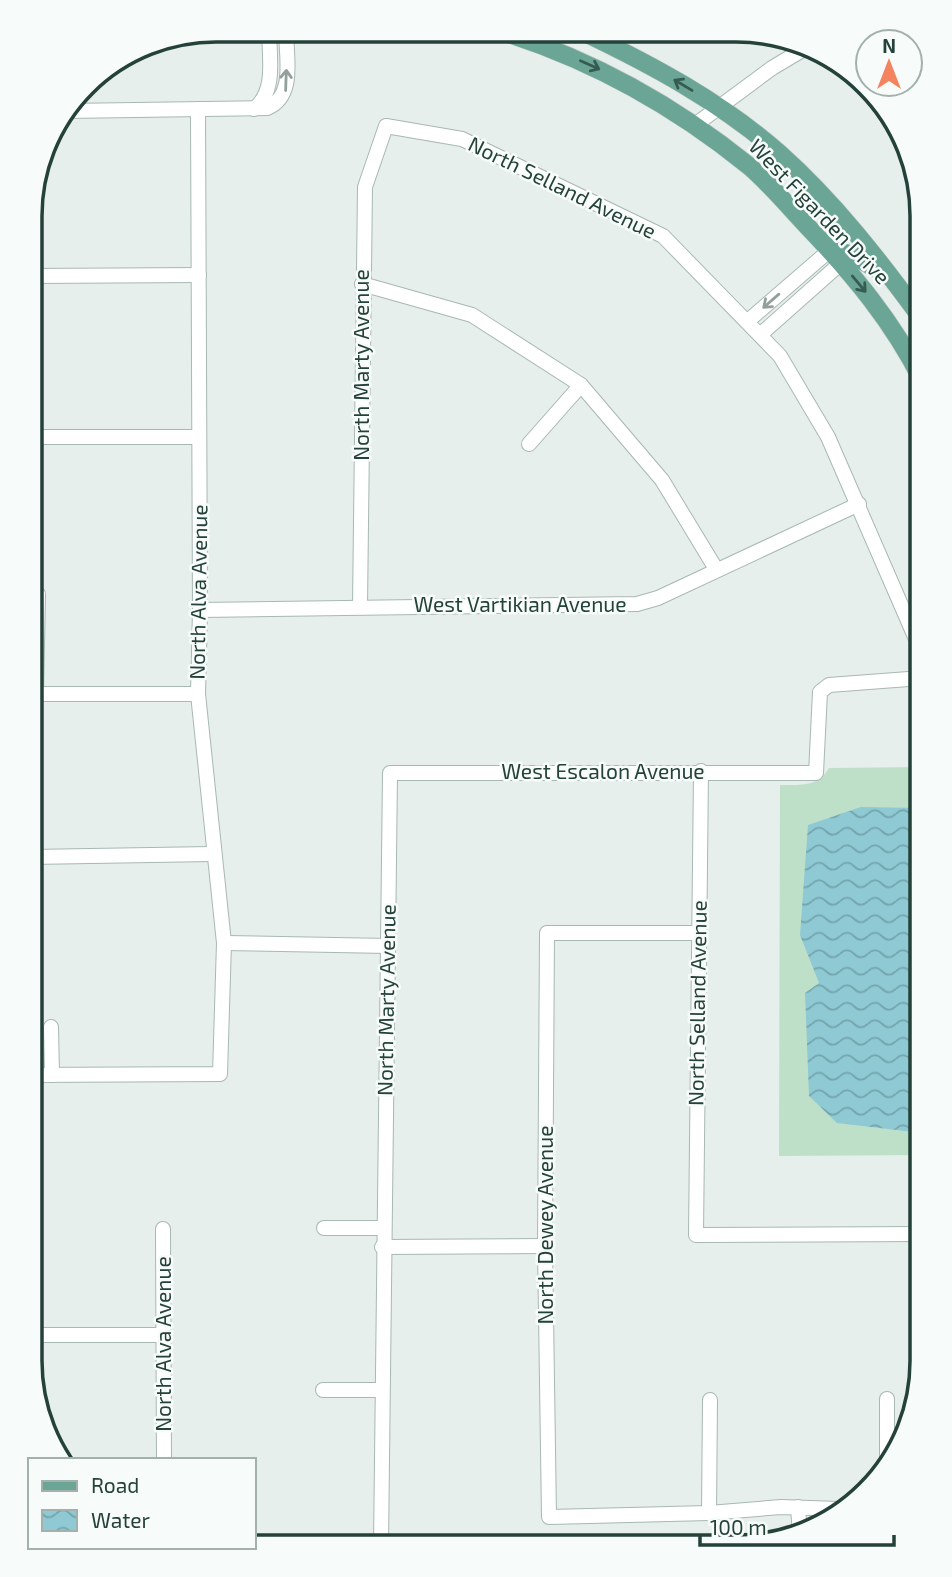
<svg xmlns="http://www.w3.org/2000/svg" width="952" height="1577" font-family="'Exo 2',sans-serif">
	<defs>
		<pattern id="water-waves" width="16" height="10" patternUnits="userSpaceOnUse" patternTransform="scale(1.75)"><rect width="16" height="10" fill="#8ec9d4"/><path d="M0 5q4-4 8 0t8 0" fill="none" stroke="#74a5ad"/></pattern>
	</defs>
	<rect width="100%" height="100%" fill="#e6efeb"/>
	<path fill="#bfe0c8" d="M922,767V1155L779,1156L780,785C801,785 818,787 829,768Z"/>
	<polygon fill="url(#water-waves)" points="861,807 922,808 922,1133 837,1123 809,1096 805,993 819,983 800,935 808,825"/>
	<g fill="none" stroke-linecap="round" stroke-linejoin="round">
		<defs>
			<g id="minor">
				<path d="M254,109C277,91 269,56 269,30"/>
				<path d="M66,111L267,108C296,96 286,57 286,30"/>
				<polyline points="695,125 772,68 804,49"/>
				<polyline points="31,276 199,275"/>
				<polyline points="362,284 472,315 581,385 662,480 716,569"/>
				<polyline points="749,320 830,250"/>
				<polyline points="761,334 841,263"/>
				<polyline points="31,437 199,437"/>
				<polyline points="529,444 581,385"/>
				<polyline points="360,607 365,187 386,126 462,139 663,236 780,356 828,437 922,653"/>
				<polyline points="200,610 637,604 658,598 859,504"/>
				<polyline points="31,694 198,694"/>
				<polyline points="36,694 38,594"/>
				<polyline points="701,771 696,1235 922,1234"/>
				<polyline points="30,857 212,854"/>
				<polyline points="699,933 547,933 545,1246 549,1517 709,1513 781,1507 839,1509"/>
				<polyline points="224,943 389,946"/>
				<polyline points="51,1027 52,1075"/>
				<polyline points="30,1075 220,1074 224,943 198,694 200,610 198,109"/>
				<polyline points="324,1228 383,1228"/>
				<polyline points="163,1229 164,1460"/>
				<polyline points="382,1247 545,1246"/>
				<polyline points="30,1335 163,1335"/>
				<polyline points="323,1390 382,1390"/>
				<polyline points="887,1466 887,1399"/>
				<polyline points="798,1507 800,1535"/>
				<polyline points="709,1513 710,1400"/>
				<polyline points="381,1546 390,773 816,773 820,692 829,685 922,678"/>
			</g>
			<g id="major">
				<path d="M503,32C592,60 676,107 749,166C770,184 789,207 808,227C853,274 893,322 922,380"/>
				<path d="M583,32C652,65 721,102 779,153C834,202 879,260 922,319"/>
				<polyline points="830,250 850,254 880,271"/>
			</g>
		</defs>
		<use href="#minor" stroke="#a8b8b2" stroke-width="16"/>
		<use href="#major" stroke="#c2cac8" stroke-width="19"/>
		<use href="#minor" stroke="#fff" stroke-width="14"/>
		<use href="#major" stroke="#6aa596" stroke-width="18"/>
	</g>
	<defs><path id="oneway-shaft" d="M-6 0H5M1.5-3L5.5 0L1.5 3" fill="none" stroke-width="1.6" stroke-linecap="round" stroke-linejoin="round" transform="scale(1.75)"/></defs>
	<g stroke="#365b51">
		<use href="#oneway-shaft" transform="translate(590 65) rotate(24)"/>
		<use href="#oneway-shaft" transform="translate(683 85) rotate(-149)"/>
		<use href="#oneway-shaft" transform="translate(859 284) rotate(50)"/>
	</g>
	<g stroke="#92a09c">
		<use href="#oneway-shaft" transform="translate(286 80) rotate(-88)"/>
		<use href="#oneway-shaft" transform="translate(771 301) rotate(139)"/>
	</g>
	<g text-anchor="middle" stroke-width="5" stroke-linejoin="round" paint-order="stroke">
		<g font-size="21" fill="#24423a" stroke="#f7fbf9">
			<text transform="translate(562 188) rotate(26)" y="7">North Selland Avenue</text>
			<text transform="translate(819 212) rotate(46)" y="7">West Figarden Drive</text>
			<text transform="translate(362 365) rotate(-90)" y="7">North Marty Avenue</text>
			<text transform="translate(199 592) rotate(-89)" y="7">North Alva Avenue</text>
			<text x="520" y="612">West Vartikian Avenue</text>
			<text x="603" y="779">West Escalon Avenue</text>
			<text transform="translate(387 1000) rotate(-89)" y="7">North Marty Avenue</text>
			<text transform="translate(698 1003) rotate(-89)" y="7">North Selland Avenue</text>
			<text transform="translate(546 1225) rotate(-90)" y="7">North Dewey Avenue</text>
			<text transform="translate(164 1344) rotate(-90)" y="7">North Alva Avenue</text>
		</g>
	</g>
	<path d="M0 0H952V1577H0ZM216 42H736A174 174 0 0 1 910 216V1361A174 174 0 0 1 736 1535H216A174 174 0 0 1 42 1361V216A174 174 0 0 1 216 42Z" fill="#f7fbf9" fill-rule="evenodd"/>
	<path fill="none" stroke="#24423a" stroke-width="3.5" d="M216 42H736A174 174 0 0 1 910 216V1361A174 174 0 0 1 736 1535H216A174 174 0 0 1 42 1361V216A174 174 0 0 1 216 42Z"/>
	<rect x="28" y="1458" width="228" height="91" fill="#f7fbf9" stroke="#a3b1ad" stroke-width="2"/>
	<rect x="42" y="1481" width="35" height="10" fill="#6aa596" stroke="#a3b1ad" stroke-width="2"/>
	<text x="91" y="1493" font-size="21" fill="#24423a">Road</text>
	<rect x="42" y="1510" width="35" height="21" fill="url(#water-waves)" stroke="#a3b1ad" stroke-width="2"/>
	<text x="91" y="1528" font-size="21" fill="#24423a">Water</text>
	<g transform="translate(889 63)"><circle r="33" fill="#f7fbf9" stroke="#a3b1ad" stroke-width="2"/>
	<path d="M0-5L12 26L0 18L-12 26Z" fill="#f4845f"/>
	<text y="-10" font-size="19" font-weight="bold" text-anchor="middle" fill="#24423a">N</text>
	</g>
	<path d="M700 1535v10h194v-10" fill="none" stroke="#24423a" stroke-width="3.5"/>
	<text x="710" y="1535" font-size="21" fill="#24423a" stroke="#f7fbf9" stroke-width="5" paint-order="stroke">100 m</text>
</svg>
